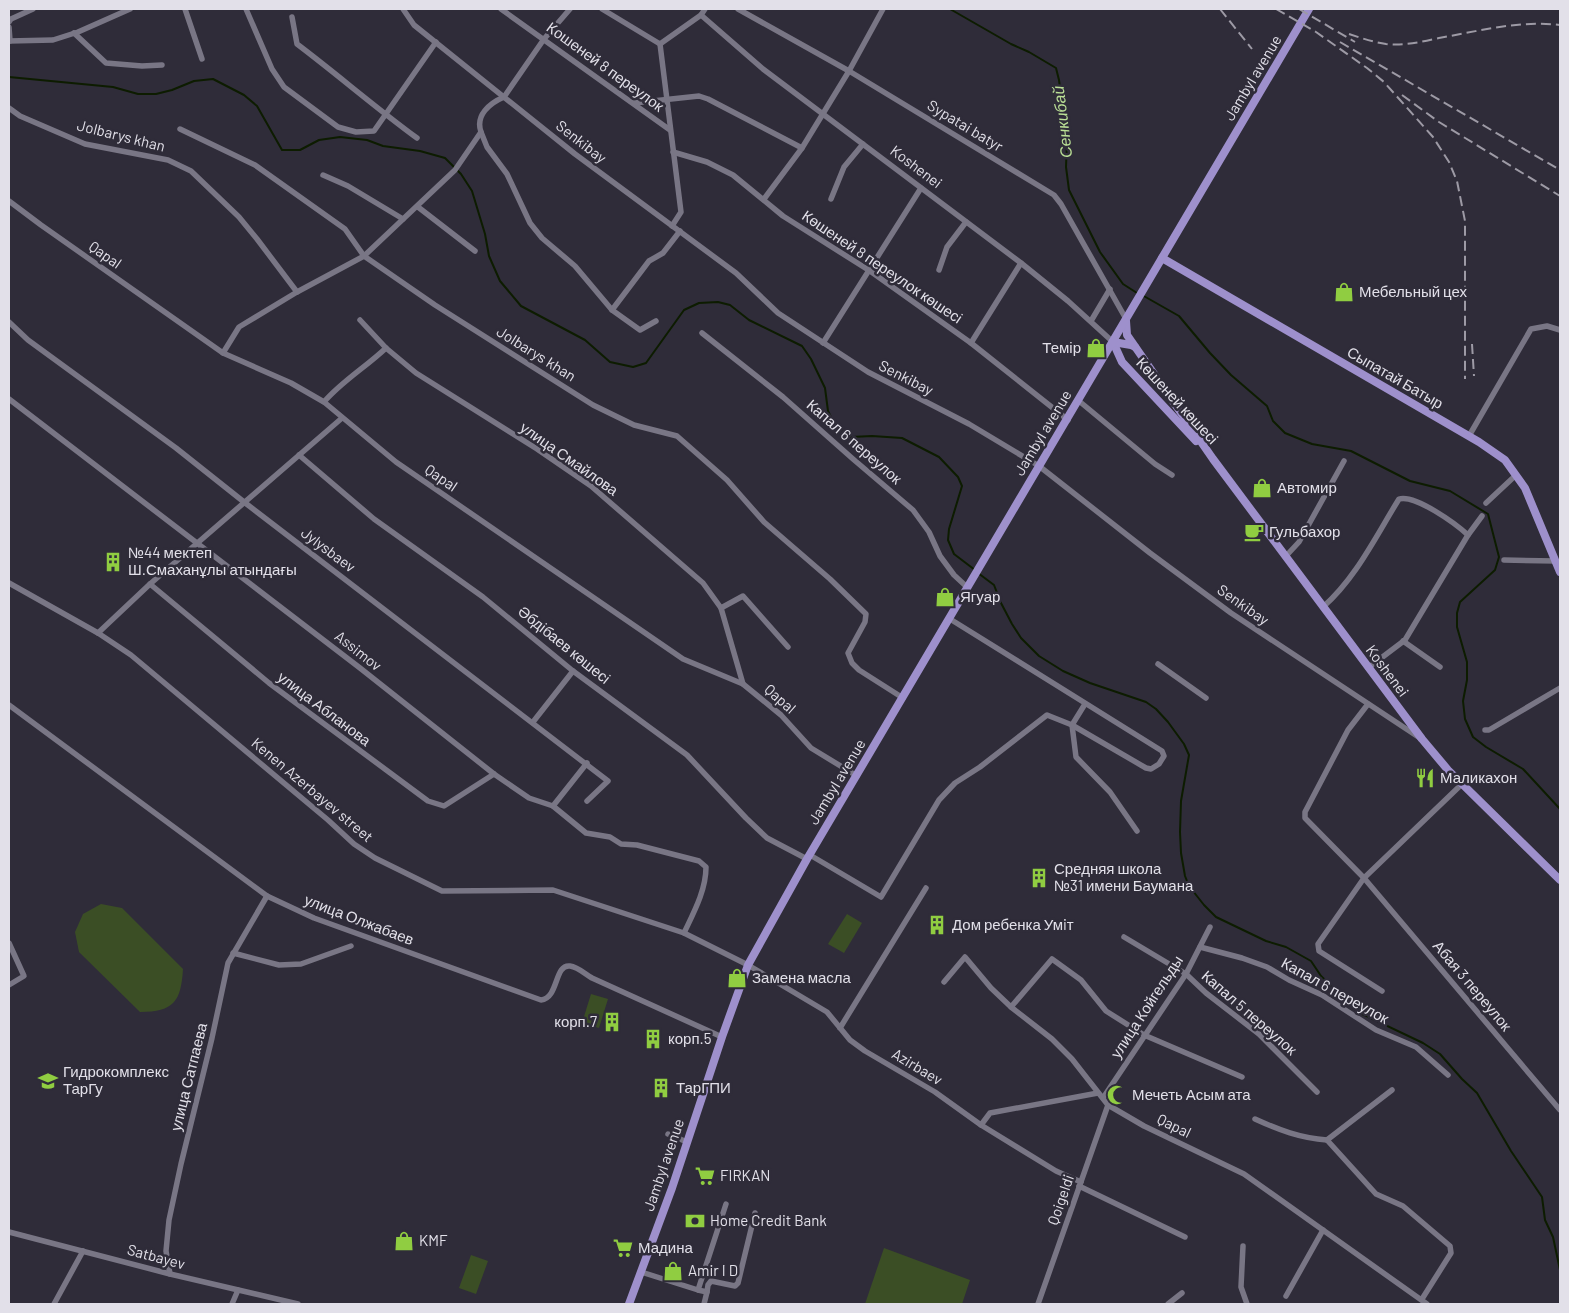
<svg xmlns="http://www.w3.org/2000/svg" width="1569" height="1313" font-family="Barlow,sans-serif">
	<rect width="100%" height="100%" fill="#2f2c39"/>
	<g fill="#3b4e25">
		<path d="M101,904L122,908L183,969C181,1001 174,1012 140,1012L79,952L75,932L83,914Z"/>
		<polygon points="847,914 862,923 844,953 828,944"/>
		<polygon points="591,994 608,999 599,1028 582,1023"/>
		<polygon points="884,1248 970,1280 962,1304 865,1304"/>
		<polygon points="471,1255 488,1261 476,1294 459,1288"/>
	</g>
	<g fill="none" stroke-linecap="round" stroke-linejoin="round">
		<g stroke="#0d1c00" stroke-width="2">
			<polyline points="950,9 1011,44 1029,52 1056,68 1059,80 1067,140 1066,167 1069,190 1100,252 1123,284 1137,293"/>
			<polyline points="9,77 113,87 138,94 156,94 172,90 194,81 213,79 244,95 257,106 282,150 300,150 319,140 340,137 367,140 383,146 420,151 445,158 461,174 472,191 485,234 489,256 500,281 521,306 585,340 610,362 633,367 646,363 684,310 699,303 718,302 730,305 749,320 802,346 811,359 825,388 828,411 835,426 851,437 872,436 902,438 939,457 958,477 962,486 949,529 948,540 954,554 975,570"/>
			<polyline points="1142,295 1179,316 1210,353 1231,375 1267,406 1273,421 1285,433 1312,444 1351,451 1410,481 1450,491 1488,514 1499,557 1495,570 1460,602 1457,613 1457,627 1467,662 1467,680 1463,701 1465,719 1473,737 1486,747 1523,769 1560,809"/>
			<polyline points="978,573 994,585 1001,603 1012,624 1021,638 1039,656 1063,671 1090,683 1146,702 1156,709 1168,722 1184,744 1189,755 1181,801 1180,832 1181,853 1185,876 1189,886 1204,905 1216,917 1266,941 1286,947 1311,961 1321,976 1358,1012 1423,1043 1440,1054 1462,1079 1477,1093 1511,1151 1542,1197 1545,1220 1553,1237 1560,1270"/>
		</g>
		<g stroke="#797685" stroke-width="5.5">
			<polyline points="185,9 202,59"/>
			<polyline points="246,9 272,69 284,87 338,127 356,132 374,131 436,42"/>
			<polyline points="403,9 414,25 575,154 736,273 778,313 868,372 969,424 1039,466 1150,553 1231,613 1420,738"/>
			<polyline points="501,9 670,130"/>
			<polyline points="602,9 660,44 701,15 705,9"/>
			<polyline points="738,9 849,71 1054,195 1061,204 1126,319"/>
			<polyline points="701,15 763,69 1021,263 1068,301 1113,342"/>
			<path d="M292,17L297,44C338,75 376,108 417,138"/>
			<polyline points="9,22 11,19 33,9"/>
			<polyline points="9,27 10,41"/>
			<polyline points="74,33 106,63 142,66 162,65"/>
			<polyline points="9,41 53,40 78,32 130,9"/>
			<polyline points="660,44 681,212 672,226"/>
			<polyline points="634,103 699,96 708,99 802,148"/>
			<polyline points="9,108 20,116 85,144 168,160 191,171 239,217 257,239 297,292"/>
			<polyline points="180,129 255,165 345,229 364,256 435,305 593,405 634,425 677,436 727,480 764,522 830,579 866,614 865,622 848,653 852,663 859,670 903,698"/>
			<polyline points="481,132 487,147 507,174 530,223 542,238 575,266 612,310 640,330 656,321"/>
			<polyline points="673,152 707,162 733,175 783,216 870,271 971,343 1068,420"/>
			<polyline points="323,175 348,186 403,219"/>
			<polyline points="764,199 802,148 849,71 883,9"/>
			<polyline points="831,199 844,167 863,144"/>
			<polyline points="9,201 41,225 223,353 291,383 324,402 396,462 683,659 743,684 781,715 811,748 857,776"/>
			<polyline points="418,207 475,251"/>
			<polyline points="939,270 947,247 966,222"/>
			<polyline points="612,310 649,261 663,253 680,231"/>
			<polyline points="360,320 386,348 416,373 537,449 591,486 703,583 721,608 743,684"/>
			<polyline points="1091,321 1110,289"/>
			<polyline points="9,322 28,340 176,448 244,502 608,781 587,801"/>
			<polyline points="702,333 783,397 853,459 913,510 929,532 940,556 954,575 968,588"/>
			<polyline points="823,343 921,188"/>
			<polyline points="971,343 1021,263"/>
			<path d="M223,353L239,327L297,292L364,256L455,170L481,132C475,115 490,103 504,97L544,39L570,9"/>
			<path d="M9,399L360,668L494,774L529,798L553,806L586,833L610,837L621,844L637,845L699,861L706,867C706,890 694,912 684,933"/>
			<polyline points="1079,401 1155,464 1172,475"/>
			<path d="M324,402C342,381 366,367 386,348"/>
			<polyline points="1469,436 1531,329 1547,326 1560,330"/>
			<polyline points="299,455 374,519 483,597 573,671 687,755 746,818 767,838 807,859"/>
			<polyline points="1486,503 1516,475"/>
			<polyline points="1286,556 1299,542 1344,461"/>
			<polyline points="1504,560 1556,561"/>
			<polyline points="9,583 98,633 131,655 328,820 354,844 375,858 442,891 553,890 684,933 748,965 827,1012 850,1040 865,1051 935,1092 981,1125 1056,1171 1081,1182"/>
			<polyline points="150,584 269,683 428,801 444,806 494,774"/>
			<path d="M1323,607C1356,578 1376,536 1399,499C1415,494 1456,524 1468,535"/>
			<polyline points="721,608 743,596 788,647"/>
			<polyline points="98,633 150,584 342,418"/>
			<polyline points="1403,641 1440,667"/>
			<polyline points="1158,664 1206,698"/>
			<polyline points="1368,668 1405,640 1468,535 1482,516"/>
			<polyline points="1085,704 1072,725 1076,757 1110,792 1137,831"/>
			<polyline points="1368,704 1348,730 1305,812 1305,818 1364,878 1560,1110"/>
			<path d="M9,705L267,896L314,918L541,1000C559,998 554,964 570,966C578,967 585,974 592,978L722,1037"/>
			<polyline points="533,722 573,671"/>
			<polyline points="1485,730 1489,730 1560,688"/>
			<polyline points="553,806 587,763"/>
			<polyline points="810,855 881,897 939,800 955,783 980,767 1047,715 1072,725 1146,768 1151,769 1159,764 1164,756 1162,751 950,619"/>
			<polyline points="1124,937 1186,974 1206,993 1259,1034 1317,1092"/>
			<polyline points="9,943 24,976 9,985"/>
			<polyline points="1200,947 1242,958 1267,967 1289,980 1322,995 1376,1030 1416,1047 1448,1075"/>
			<polyline points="233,953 279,965 301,964 351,946"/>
			<polyline points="944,982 965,957 991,988 1011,1007 1052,1039 1072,1059 1108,1105 1144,1126 1244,1174 1427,1304"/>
			<polyline points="1382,991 1319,951 1318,944 1364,878 1463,783"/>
			<polyline points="1011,1007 1052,959 1081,980 1106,1011 1144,1035 1242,1077"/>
			<polyline points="840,1028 926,888"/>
			<polyline points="1103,1098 1186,974 1210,927"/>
			<path d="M1255,1119C1279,1130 1300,1138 1327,1140L1376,1194L1403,1206L1450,1246L1451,1253L1422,1299"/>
			<polyline points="981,1125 990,1113 1098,1093"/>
			<polyline points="668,1134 687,1142"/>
			<polyline points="1327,1140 1392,1090"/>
			<polyline points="1079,1186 1185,1237"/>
			<polyline points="9,1232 170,1274 298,1304"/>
			<polyline points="1243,1246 1241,1287 1247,1304"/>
			<polyline points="641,1272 698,1290 707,1292 708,1285 711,1281 735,1286 738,1283 755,1213"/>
			<polyline points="170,1274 166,1251 169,1220 181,1164 212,1038 228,963 267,896"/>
			<polyline points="698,1290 726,1204"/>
			<polyline points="1286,1296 1323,1230"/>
			<polyline points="54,1304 83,1251"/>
			<polyline points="232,1304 238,1290"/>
			<polyline points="704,1304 707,1292"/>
			<polyline points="1038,1304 1108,1105"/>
			<polyline points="1168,1304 1182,1293"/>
		</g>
		<g stroke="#9e90cc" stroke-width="8">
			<polyline points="1162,258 1479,442 1505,460 1525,488 1560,572"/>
			<polyline points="1126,321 1127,335 1213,459 1422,739 1448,770 1560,880"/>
			<polyline points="1113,342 1122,362 1196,441"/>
			<polyline points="1113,342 1131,345 1135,347"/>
			<polyline points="629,1304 672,1188 722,1037 748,965 807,859 1309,9"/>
		</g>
		<g stroke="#9d9aa5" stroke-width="2" stroke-dasharray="10 5" stroke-linecap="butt">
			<polyline points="1220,9 1252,49"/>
			<polyline points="1276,9 1316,32 1367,68 1384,82 1433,137 1449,162 1457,181 1465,221 1465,379"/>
			<polyline points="1299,9 1355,42"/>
			<path d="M1349,34C1361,38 1373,42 1386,44C1404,46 1421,42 1439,38C1479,31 1520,20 1560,25"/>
			<polyline points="1340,42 1560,170"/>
			<polyline points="1402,95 1439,122 1560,196"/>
			<polyline points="1472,344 1474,376"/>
		</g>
	</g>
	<defs>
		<symbol id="shop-bare" viewBox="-9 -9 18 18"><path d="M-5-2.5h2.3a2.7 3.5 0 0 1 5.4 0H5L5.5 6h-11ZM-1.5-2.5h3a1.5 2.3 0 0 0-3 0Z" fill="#90cd41" stroke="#2f2c39" stroke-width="2.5" paint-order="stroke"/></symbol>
		<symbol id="cafe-bare" viewBox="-9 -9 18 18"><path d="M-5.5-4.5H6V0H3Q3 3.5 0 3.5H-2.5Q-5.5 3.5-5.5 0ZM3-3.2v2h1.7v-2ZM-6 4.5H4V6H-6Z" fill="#90cd41" stroke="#2f2c39" stroke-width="2.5" paint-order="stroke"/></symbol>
		<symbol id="building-bare" viewBox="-9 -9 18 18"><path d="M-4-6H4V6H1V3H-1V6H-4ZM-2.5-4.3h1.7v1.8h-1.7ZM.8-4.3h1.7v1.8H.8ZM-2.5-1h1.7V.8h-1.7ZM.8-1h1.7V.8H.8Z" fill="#90cd41" stroke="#2f2c39" stroke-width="2.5" paint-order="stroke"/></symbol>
		<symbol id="restaurant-bare" viewBox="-9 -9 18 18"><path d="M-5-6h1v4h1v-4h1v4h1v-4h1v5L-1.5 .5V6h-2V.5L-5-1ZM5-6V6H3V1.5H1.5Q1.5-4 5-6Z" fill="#90cd41" stroke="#2f2c39" stroke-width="2.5" paint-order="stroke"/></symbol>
		<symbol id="university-bare" viewBox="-9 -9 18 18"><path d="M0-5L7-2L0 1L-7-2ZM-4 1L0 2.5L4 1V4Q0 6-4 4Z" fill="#90cd41" stroke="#2f2c39" stroke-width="2.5" paint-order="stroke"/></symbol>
		<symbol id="mosque-bare" viewBox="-9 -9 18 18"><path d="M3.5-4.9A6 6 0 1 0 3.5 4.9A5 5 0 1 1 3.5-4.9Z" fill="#90cd41" stroke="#2f2c39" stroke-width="2.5" paint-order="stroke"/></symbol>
		<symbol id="supermarket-bare" viewBox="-9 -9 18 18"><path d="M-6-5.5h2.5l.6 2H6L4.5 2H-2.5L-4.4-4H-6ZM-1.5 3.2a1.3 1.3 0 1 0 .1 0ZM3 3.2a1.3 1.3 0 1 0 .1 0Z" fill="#90cd41" stroke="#2f2c39" stroke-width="2.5" paint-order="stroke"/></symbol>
		<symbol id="bank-bare" viewBox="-9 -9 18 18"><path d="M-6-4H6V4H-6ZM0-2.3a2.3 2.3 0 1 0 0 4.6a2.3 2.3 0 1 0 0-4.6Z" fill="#90cd41" stroke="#2f2c39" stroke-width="2.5" paint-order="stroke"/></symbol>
	</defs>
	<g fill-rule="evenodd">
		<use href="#shop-bare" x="1330" y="278" width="28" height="28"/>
		<use href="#shop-bare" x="1082" y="334" width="28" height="28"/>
		<use href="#shop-bare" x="1248" y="474" width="28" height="28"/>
		<use href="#cafe-bare" x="1240" y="518" width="28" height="28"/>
		<use href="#building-bare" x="99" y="548" width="28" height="28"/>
		<use href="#shop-bare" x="931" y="583" width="28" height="28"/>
		<use href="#restaurant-bare" x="1411" y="764" width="28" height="28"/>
		<use href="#building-bare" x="1025" y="864" width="28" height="28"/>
		<use href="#building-bare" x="923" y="911" width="28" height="28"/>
		<use href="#shop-bare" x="723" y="964" width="28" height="28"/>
		<use href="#building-bare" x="598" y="1008" width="28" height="28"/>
		<use href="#building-bare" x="639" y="1025" width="28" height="28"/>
		<use href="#university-bare" x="34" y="1067" width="28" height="28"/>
		<use href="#building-bare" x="647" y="1074" width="28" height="28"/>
		<use href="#mosque-bare" x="1103" y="1081" width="28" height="28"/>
		<use href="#supermarket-bare" x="691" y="1162" width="28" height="28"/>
		<use href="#bank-bare" x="681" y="1207" width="28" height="28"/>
		<use href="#shop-bare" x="390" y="1227" width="28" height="28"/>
		<use href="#supermarket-bare" x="609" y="1234" width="28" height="28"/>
		<use href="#shop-bare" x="659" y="1257" width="28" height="28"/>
	</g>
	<g text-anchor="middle" stroke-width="5" stroke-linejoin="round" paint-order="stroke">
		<g font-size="15" fill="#e2e0e9" stroke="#2f2c39">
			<text transform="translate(605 67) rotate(36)" y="5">Кошеней 8 переулок</text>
			<text transform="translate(1253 78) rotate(-59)" y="5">Jambyl avenue</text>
			<text transform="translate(965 126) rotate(31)" y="5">Sypatai batyr</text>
			<text transform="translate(121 136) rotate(14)" y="5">Jolbarys khan</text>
			<text transform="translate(581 142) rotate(38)" y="5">Senkibay</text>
			<text transform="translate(916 167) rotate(37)" y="5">Koshenei</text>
			<text transform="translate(105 255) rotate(35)" y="5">Qapal</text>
			<text transform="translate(882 267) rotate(34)" y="5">Көшеней 8 переулок көшесі</text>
			<text transform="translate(536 354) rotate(32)" y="5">Jolbarys khan</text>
			<text transform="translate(906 378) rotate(27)" y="5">Senkibay</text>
			<text transform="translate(1395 378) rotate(30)" y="5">Сыпатай Батыр</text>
			<text transform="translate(1177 401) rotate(47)" y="5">Көшеней көшесі</text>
			<text transform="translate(1043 433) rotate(-59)" y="5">Jambyl avenue</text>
			<text transform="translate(854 442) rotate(41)" y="5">Капал 6 переулок</text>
			<text transform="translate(569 459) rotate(35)" y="5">улица Смайлова</text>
			<text transform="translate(441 478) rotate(34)" y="5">Qapal</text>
			<text transform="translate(328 550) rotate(37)" y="5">Jylysbaev</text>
			<text transform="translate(1243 605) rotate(35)" y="5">Senkibay</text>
			<text transform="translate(564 645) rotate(39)" y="5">Әбдібаев көшесі</text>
			<text transform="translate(358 651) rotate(38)" y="5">Assimov</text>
			<text transform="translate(1387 671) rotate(53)" y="5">Koshenei</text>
			<text transform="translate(780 699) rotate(41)" y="5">Qapal</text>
			<text transform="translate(324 709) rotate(37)" y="5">улица Абланова</text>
			<text transform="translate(837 782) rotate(-59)" y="5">Jambyl avenue</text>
			<text transform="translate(312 790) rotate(40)" y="5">Kenen Azerbayev street</text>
			<text transform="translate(359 920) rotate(21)" y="5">улица Олжабаев</text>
			<text transform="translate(1472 986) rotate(50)" y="5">Абая 3 переулок</text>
			<text transform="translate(1335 991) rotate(29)" y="5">Капал 6 переулок</text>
			<text transform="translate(1147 1007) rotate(-57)" y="5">улица Койгельды</text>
			<text transform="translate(1249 1013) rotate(41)" y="5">Капал 5 переулок</text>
			<text transform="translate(917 1067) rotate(31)" y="5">Azirbaev</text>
			<text transform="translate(189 1077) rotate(-76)" y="5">улица Сатпаева</text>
			<text transform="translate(1174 1126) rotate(26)" y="5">Qapal</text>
			<text transform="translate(664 1165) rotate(-71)" y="5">Jambyl avenue</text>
			<text transform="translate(1061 1200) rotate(-71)" y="5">Qoigeldi</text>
			<text transform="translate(156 1257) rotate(15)" y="5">Satbayev</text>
		</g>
		<g font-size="15" fill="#e2e0e9" stroke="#2f2c39" text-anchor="start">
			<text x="1359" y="297">Мебельный цех</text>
			<text x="1081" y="353" text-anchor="end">Темір</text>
			<text x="1277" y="493">Автомир</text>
			<text x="1269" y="537">Гульбахор</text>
			<text x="128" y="558">№44 мектеп<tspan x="128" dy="17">Ш.Смаханұлы атындағы</tspan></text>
			<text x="960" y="602">Ягуар</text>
			<text x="1440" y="783">Маликахон</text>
			<text x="1054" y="874">Средняя школа<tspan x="1054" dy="17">№31 имени Баумана</tspan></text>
			<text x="952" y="930">Дом ребенка Умiт</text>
			<text x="752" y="983">Замена масла</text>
			<text x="597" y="1027" text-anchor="end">корп.7</text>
			<text x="668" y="1044">корп.5</text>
			<text x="63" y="1077">Гидрокомплекс<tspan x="63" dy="17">ТарГу</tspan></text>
			<text x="676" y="1093">ТарГПИ</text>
			<text x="1132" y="1100">Мечеть Асым ата</text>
			<text x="720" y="1181">FIRKAN</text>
			<text x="710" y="1226">Home Credit Bank</text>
			<text x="419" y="1246">KMF</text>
			<text x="638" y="1253">Мадина</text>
			<text x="688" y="1276">Amir I D</text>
		</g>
		<g font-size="16" font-style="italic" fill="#bbe096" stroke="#2f2c39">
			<text transform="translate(1062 122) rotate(-97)" y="6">Сенкибай</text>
		</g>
	</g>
	<rect width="1569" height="1313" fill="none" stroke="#e2e0e9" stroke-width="20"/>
</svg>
